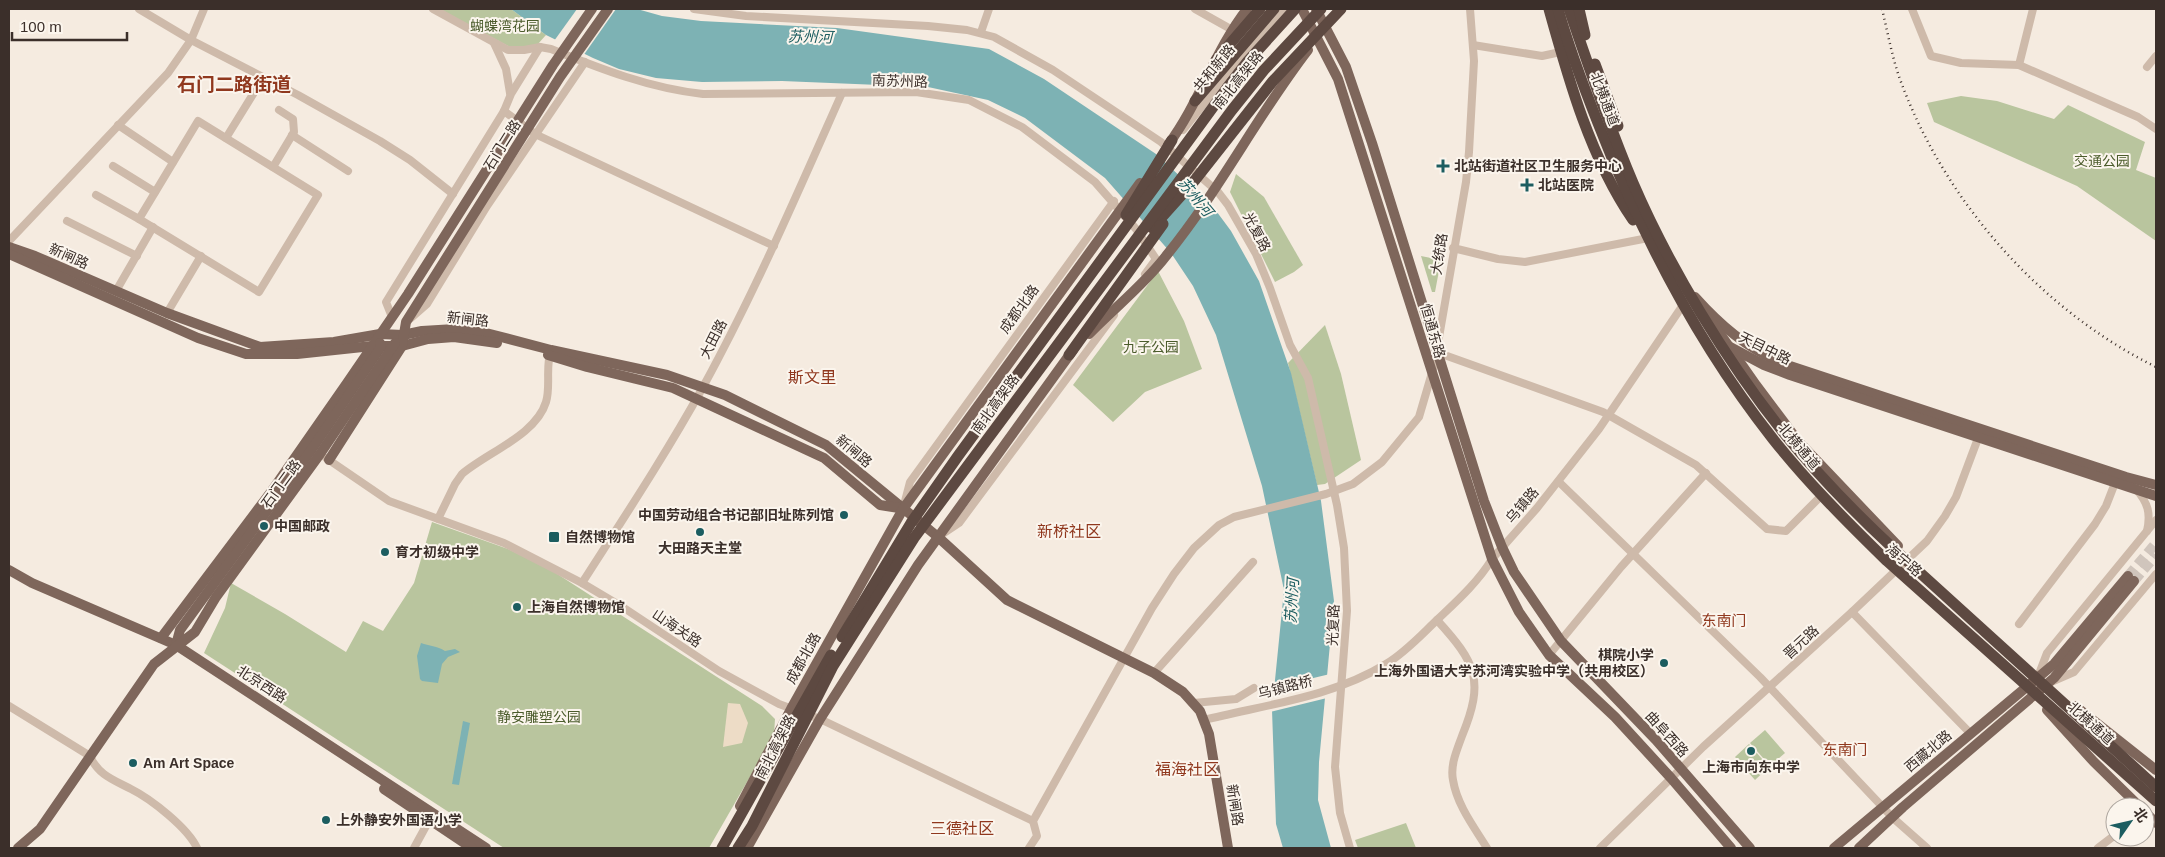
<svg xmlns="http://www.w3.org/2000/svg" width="2165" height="857" font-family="Helvetica,'Noto Sans SC',sans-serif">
	<rect width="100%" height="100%" fill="#f5ebe0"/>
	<g fill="#b9c59e">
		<polygon points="438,9 511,9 546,35 537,45 524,48 510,47"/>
		<polygon points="1961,96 1997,101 2054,119 2068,105 2145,142 2136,170 2156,178 2156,241 2077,186 1934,122 1927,103"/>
		<polygon points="1236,174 1264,197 1303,265 1294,272 1275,282 1230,192"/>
		<polygon points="1421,256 1441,260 1435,292 1432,292"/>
		<polygon points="1158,271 1184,321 1202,369 1145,392 1113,422 1073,385"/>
		<polygon points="1325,325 1341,374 1361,460 1325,484 1317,485 1288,363"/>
		<polygon points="432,522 508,549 548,568 762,706 775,719 774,735 709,848 504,848 204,653 225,608 231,583 285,614 346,652 363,621 383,631 414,583"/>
		<polygon points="1765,730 1785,753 1770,766 1750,743"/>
		<polygon points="1749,744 1769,767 1755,780 1735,757"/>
		<polygon points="1406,823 1416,848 1358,848 1355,840"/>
	</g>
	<polygon fill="#eddcc6" points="728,703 740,704 748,723 742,743 723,747"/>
	<g fill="#7db2b4">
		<polygon points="511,9 637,9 662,16 701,21 837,28 989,49 1044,79 1156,154 1214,208 1231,231 1259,281 1291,373 1321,501 1334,601 1319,762 1318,800 1331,848 1283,848 1276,824 1272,710 1284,590 1262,486 1216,335 1193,286 1171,253 1105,178 1025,118 988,100 928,87 782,81 702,82 656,78 619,69 593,58 546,35"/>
		<path d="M421,643C429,646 437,646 445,651L455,649L460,652L448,657L442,664L438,683L422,681L420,679L417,656Z"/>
		<polygon points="463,721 470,723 459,785 452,784"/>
	</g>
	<g fill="#f5ebe0">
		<polygon points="577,9 616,9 583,56 554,41"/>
		<polygon points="1330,674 1327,698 1270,712 1272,688"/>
	</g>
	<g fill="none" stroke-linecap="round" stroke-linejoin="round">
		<g stroke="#d0c5bc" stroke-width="10" stroke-dasharray="10 5" stroke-linecap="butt">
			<polyline points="2128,576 2156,543"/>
			<polyline points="2134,581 2156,555"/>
		</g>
		<g stroke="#cebaaa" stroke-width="8">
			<polyline points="139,9 191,40 298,95 380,141 410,160 453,194"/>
			<path d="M433,9L508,50H524L540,47L551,49C601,69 649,88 703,94L916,92L969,100L1022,127L1095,182L1136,229L1156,259L1145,274"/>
			<polyline points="694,9 746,16 928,26 967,30 994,37 1053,70 1161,142 1218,192 1228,205 1256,254 1270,288 1290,345 1308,378 1337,505 1344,548 1347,611 1335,767 1340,813 1350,848"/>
			<polyline points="1195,9 1236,32"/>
			<polyline points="1912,9 1931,56 1961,63 2019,65 2033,9"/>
			<polyline points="981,32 989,9"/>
			<polyline points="494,43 506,69 510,93"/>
			<polyline points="1473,45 1542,56 1565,51"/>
			<polyline points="2019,65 2138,117 2156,129"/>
			<polyline points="2147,67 2156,56"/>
			<polyline points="504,111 535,134 774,246"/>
			<polygon points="198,121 318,195 259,292 139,219"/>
			<polyline points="118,125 173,162"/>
			<polyline points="1183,130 1253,42 1284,9"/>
			<polyline points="292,135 348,171"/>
			<polyline points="226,138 263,78"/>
			<polyline points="113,166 155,192"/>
			<polyline points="273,167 294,132 293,119 279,110"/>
			<polyline points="96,195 139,219"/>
			<polyline points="67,221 137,256"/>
			<polyline points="9,241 168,73 191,40 204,9"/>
			<polyline points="1453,248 1498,259 1525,262 1643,239"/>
			<polyline points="116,291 153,227"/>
			<polyline points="167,313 201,256"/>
			<polyline points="392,317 386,302 504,111 511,94 540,47"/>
			<polyline points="411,318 427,304 487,206 585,62"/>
			<polyline points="1436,352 1603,412 1696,465 1767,529 1786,531 1819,498"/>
			<polyline points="326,458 389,501 504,543 582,583 624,608 719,671 779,704 820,719 1033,821"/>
			<polyline points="1559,482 1760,677 1893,818 1927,848"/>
			<path d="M2136,489C2148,503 2151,513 2147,531"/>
			<polyline points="904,505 910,482 1114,201"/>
			<path d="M438,519L455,484L462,474C488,452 536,435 546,402C551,386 545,366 551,351"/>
			<polyline points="941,535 959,523 1114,315"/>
			<path d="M582,583C623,519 666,454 703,387C755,292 798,192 842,93"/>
			<polyline points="1852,612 1970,733"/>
			<path d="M1437,620C1476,663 1485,680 1462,736C1457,750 1450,765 1453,780C1457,805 1474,827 1487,848"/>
			<polyline points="2019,624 2095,524 2106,506 2115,483"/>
			<polyline points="1549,655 1621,567 1706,473"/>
			<polyline points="1154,673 1253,562"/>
			<polyline points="2039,674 2047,653 2156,520"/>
			<polyline points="2051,682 2074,672 2156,574"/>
			<polyline points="1194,703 1236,699 1254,688"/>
			<path d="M9,706L90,756C98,775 114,780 131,789C151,799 188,828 197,848"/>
			<path d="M1204,720C1264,705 1333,697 1386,664C1406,652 1422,634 1438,619C1458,600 1478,582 1492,559L1537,508L1599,429L1685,302"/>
			<polyline points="414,848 432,815"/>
			<polyline points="1029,848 1037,836 1033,821 1152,608 1174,574 1194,548 1219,525 1234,517 1326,494 1353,484 1382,462 1419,417 1434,366 1466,182 1469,152 1474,61 1470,9"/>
			<polyline points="1600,848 1703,747 1852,612 1927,541 1945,516 1956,497 1980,433"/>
			<polyline points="2098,848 2115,835"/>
		</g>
		<g stroke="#7e665b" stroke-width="10">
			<polyline points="1302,9 1338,79 1492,559 1519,612 1549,655 1615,717 1671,778 1731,848"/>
			<polyline points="1316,9 1346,67 1372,143 1484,501 1502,547 1514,572 1561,641 1656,740 1750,848"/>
			<path d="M1168,145C1200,102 1215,50 1247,9"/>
			<polyline points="9,247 35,256 167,313 260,347 334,342 380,334 403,335 422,331 455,329 486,333 551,350 667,375 725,395 826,445 938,537 1007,600 1154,673 1183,692 1200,711 1209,734 1228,848"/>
			<polyline points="9,254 198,338 246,354 297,354 372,346 402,346 428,339 454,337 497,343"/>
			<path d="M1695,297C1721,326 1746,347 1781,363L2126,477L2156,485"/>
			<polyline points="1714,325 1756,385 1798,441 1898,546"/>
			<path d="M1089,334C1114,308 1144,285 1166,256C1219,191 1257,116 1308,50"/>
			<polyline points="1730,347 1764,365 1790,375 2156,496"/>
			<polyline points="548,355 587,367 673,388 824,458 880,505 899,508"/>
			<polyline points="329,460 402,346 406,322 560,77 608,9"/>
			<polyline points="9,570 32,583 176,645 486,848"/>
			<polyline points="161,638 271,492 347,383 408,294 553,65 592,9"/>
			<polyline points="176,645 180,630 312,449 381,347 380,343"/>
			<polyline points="2075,706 2156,770"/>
			<polyline points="2047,710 2094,762 2140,807"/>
			<polyline points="384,789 472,848"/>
			<polyline points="740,806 791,709 903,509 1140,183"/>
			<polyline points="2145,812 2156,823"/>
			<polyline points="18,848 40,829 154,664 195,632 216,597 320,454 395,343"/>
			<polyline points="747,848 820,719 918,565 1073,350"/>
			<polyline points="1834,848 2054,664 2128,576"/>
			<polyline points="1859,848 1903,807 2054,678 2134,581"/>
		</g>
		<g stroke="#5d4941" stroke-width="11">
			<path d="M1549,9C1569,81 1590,157 1633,220"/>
			<path d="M1558,9C1569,48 1583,85 1598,123C1642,236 1698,344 1773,439C1808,483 1847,522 1887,561L2156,801"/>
			<path d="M1569,9C1589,68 1609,126 1633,183C1669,267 1727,362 1784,433C1818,475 1856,514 1896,551L2156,787"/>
			<polyline points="1579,9 1585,35"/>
			<polyline points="1216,60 1260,9"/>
			<polyline points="1595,64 1618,126"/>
			<polyline points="1195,101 1274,9"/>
			<polyline points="1126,215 1172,140"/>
			<polyline points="1152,228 1195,180 1273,81 1341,9"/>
			<polyline points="1069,355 1163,224"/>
			<polyline points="842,637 911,523 958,456 1227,88 1248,61 1295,9"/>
			<polyline points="722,848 831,655"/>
			<polyline points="738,848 752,826 833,666 914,538 1232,110 1264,70 1321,9"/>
		</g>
		<path stroke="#3b2f2a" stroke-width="2.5" stroke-dasharray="1 4" stroke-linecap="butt" d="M1882,9C1888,33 1892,58 1901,82C1946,203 2041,310 2156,367"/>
	</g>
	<g fill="#1c5d60" stroke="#fbf5ed" stroke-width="2">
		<path d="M1440.5 158.5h5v5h5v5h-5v5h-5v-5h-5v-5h5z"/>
		<path d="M1524.5 177.5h5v5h5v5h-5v5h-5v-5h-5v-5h5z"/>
		<circle cx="844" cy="515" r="5"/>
		<circle cx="264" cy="526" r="5"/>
		<circle cx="700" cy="532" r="5"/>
		<rect x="548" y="531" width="12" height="12" rx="2.5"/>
		<circle cx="385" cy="552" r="5"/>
		<circle cx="517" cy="607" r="5"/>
		<circle cx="1664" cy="663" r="5"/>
		<circle cx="1751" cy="751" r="5"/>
		<circle cx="133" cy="763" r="5"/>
		<circle cx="326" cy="820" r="5"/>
	</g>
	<g text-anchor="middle" stroke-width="4" stroke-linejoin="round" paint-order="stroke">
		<g font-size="14" fill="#4b5c2c" stroke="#fbf5ed">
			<text x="505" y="31">蝴蝶湾花园</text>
			<text x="2102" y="166">交通公园</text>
			<text x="1151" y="352">九子公园</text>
			<text x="539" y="722">静安雕塑公园</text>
		</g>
		<g font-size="14" fill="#3b2f2a" stroke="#fbf5ed">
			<text transform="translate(1214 68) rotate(-51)" y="5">共和新路</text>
			<text transform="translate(1238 80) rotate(-51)" y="5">南北高架路</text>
			<text transform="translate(900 81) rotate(2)" y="5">南苏州路</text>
			<text transform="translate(1605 99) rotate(69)" y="5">北横通道</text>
			<text transform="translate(502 145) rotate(-58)" y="5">石门二路</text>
			<text transform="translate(1257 232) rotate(62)" y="5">光复路</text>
			<text transform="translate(1439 254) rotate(-81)" y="5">大统路</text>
			<text transform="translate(69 256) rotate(24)" y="5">新闸路</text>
			<text transform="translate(1019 309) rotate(-54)" y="5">成都北路</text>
			<text transform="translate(468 319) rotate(6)" y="5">新闸路</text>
			<text transform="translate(1433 331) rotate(74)" y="5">恒通东路</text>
			<text transform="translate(713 339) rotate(-63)" y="5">大田路</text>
			<text transform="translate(1765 348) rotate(26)" y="5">天目中路</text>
			<text transform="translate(995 404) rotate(-54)" y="5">南北高架路</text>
			<text transform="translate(1799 446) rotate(50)" y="5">北横通道</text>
			<text transform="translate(854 451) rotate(40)" y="5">新闸路</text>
			<text transform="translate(281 484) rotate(-54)" y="5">石门二路</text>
			<text transform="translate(1522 505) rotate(-49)" y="5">乌镇路</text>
			<text transform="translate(1904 560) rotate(40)" y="5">海宁路</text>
			<text transform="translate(1333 625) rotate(-87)" y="5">光复路</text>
			<text transform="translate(677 628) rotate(34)" y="5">山海关路</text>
			<text transform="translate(1801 642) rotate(-43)" y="5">晋元路</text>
			<text transform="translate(803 658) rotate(-61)" y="5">成都北路</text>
			<text transform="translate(262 684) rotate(33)" y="5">北京西路</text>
			<text transform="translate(1285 687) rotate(-14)" y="5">乌镇路桥</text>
			<text transform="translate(2091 723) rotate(42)" y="5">北横通道</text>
			<text transform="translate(1667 734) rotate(48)" y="5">曲阜西路</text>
			<text transform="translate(775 747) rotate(-63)" y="5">南北高架路</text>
			<text transform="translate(1928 751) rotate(-40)" y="5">西藏北路</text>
			<text transform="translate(1235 805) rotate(81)" y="5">新闸路</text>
		</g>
		<g font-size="14" font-weight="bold" fill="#3b2f2a" stroke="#fbf5ed" text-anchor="start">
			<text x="1454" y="171">北站街道社区卫生服务中心</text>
			<text x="1538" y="190">北站医院</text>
			<text x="834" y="520" text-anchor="end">中国劳动组合书记部旧址陈列馆</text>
			<text x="274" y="531">中国邮政</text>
			<text x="565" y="542">自然博物馆</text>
			<text x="700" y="553" text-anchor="middle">大田路天主堂</text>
			<text x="395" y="557">育才初级中学</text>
			<text x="527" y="612">上海自然博物馆</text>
			<text x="1654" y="660" text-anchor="end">棋院小学<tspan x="1654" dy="16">上海外国语大学苏河湾实验中学（共用校区）</tspan></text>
			<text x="143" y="768">Am Art Space</text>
			<text x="1751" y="772" text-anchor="middle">上海市向东中学</text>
			<text x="336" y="825">上外静安外国语小学</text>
		</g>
		<g font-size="15" font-style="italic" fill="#1c5d60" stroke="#fbf5ed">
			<text transform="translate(810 37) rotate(1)" y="5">苏州河</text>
			<text transform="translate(1195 197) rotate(50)" y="5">苏州河</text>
			<text transform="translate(1292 601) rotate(-87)" y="5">苏州河</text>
		</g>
		<g font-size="15" fill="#90381e" stroke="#fbf5ed">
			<text x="1724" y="626">东南门</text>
			<text x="1845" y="755">东南门</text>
		</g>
		<g font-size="16" fill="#90381e" stroke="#fbf5ed">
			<text x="812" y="383">斯文里</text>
			<text x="1069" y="537">新桥社区</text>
			<text x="1187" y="775">福海社区</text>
			<text x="962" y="834">三德社区</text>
		</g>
		<g font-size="19" font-weight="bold" fill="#90381e" stroke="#fbf5ed">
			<text x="234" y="91">石门二路街道</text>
		</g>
	</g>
	<rect width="2165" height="857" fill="none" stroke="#3b2f2a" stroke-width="20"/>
	<g transform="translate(2130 822) rotate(56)"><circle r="24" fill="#fbf5ed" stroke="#aea69f"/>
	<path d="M0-4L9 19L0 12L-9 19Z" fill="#1c5d60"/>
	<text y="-8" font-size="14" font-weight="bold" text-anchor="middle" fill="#3b2f2a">北</text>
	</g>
	<path d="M12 32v8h115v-8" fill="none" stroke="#3b2f2a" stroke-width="2.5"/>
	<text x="20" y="32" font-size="15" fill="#3b2f2a" stroke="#fbf5ed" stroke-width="4" paint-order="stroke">100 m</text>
</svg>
